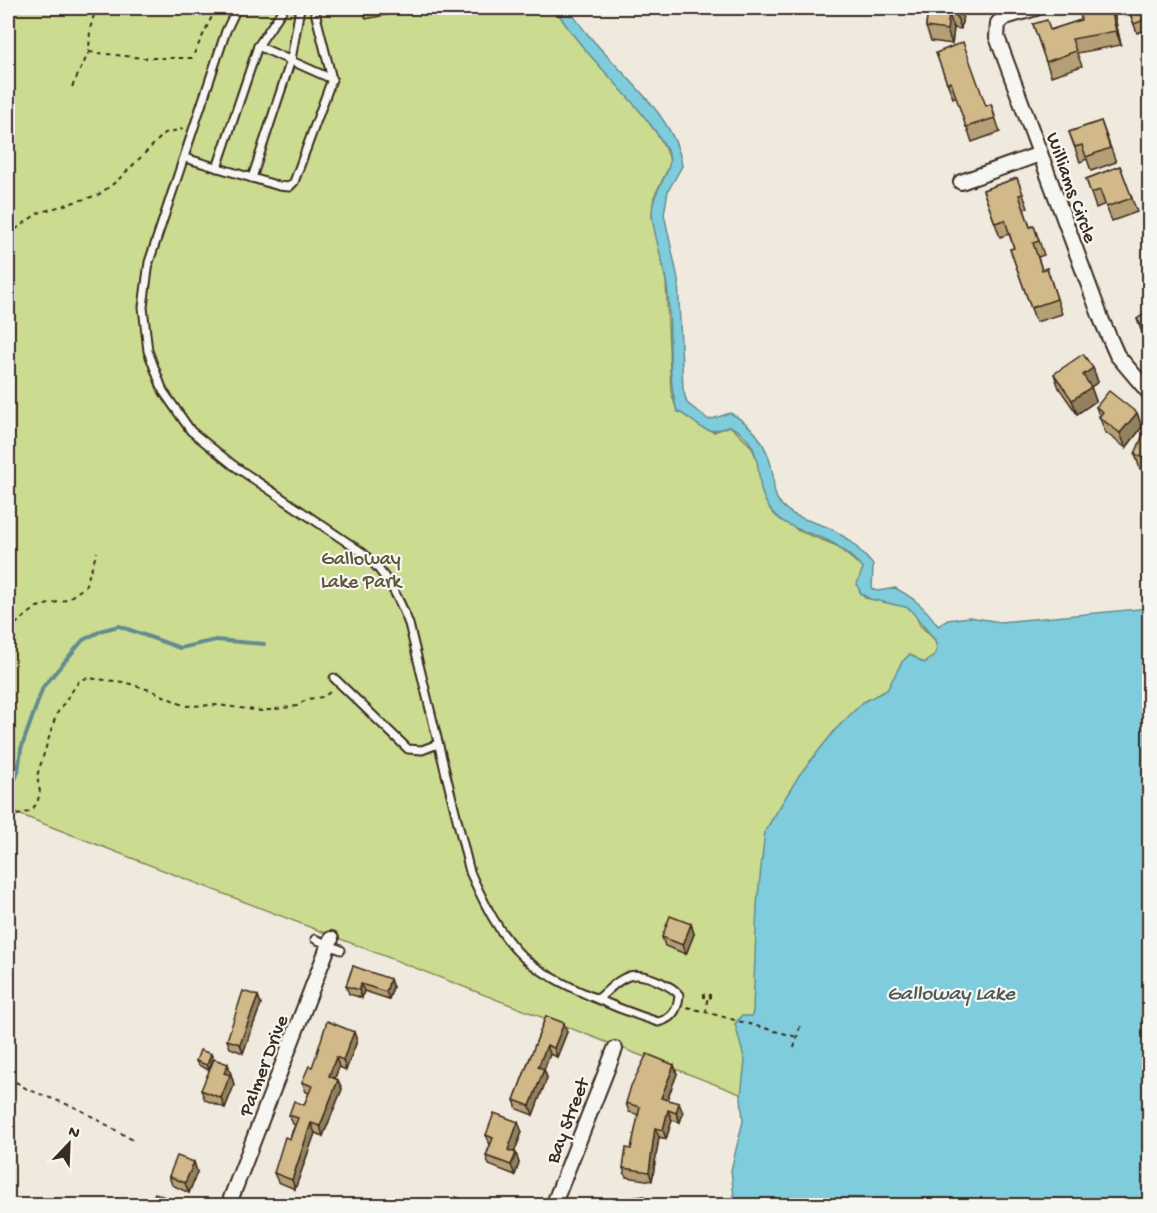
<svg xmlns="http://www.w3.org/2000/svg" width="1157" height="1213" font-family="'Gochi Hand',sans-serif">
	<rect width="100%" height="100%" fill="#efeadd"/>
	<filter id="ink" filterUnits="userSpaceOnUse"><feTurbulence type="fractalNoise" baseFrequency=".0167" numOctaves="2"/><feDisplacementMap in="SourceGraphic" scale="12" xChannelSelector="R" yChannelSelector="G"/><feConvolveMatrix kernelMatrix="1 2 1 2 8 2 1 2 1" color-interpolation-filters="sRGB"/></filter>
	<g filter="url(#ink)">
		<path fill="#cbdb8f" stroke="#838256" stroke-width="1.5" d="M8,8H555L569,29L631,97L660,138L669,156L670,165L654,197L652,216L666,281L671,391L677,411C691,417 700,427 714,432L730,426L751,446L759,463L762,489L797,530L835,545L863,568C862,582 853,586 865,598L902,604L914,612L920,625L935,640L937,649L934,656L924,663L1026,1205L8,810Z"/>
		<path fill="#7fcddc" stroke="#648c90" stroke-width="1.5" d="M555,8H569C597,58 675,107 682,166L668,191L664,214L678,279L683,389L687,403L709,420L730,413C755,426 769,448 773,475C774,484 773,494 779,502C791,518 810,520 827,527C846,535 860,550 873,565L872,589L878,591L895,588C914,598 926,608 938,626L948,620L969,617L1000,622L1149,608V1205H735L731,1170L743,1121L741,1096L745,1061L735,1024L741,1016H752L753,1010L757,905L765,831L800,774L836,729L863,702L887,690L902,662L910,654L924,663L934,656L937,649L935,640L909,608L870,599L861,594L857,584L863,568C851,556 838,544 822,538C802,530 780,526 768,506C751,481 770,446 730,426C699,438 702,423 677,411C665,368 674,324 666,280C663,261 653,232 652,214C651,190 674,172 669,155C665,143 657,133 650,124C620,84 580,51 555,8Z"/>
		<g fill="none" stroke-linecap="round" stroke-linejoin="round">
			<polyline stroke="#648c90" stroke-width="4" points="8,797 18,772 21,749 43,687 83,640 103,630 119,626 180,648 216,640 264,644"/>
			<defs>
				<g id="service">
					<path d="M237,8L226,31L149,262L143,307L148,351L163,391L191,431L233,465L363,553C386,574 398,595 409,624L470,872C484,903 499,935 524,958C552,983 621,1010 658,1022C673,1019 678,1009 679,995C674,988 668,986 660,982C629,967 622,978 599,998"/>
					<polyline points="258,46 332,79"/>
					<polyline points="185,158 279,186 289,187 294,182 332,79 314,8"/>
					<polyline points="217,168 258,46 284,8"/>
					<polyline points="252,178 291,60 300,8"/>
					<polyline points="334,678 408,749 422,750 438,744"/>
					<polyline points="315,939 341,950"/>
				</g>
				<g id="minor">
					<polyline points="1036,8 1005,17 998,23 997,37 1102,321 1117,355 1150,394"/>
					<polyline points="961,182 1040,154"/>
					<polyline points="228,1206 331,939"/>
					<polyline points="553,1206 615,1049"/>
				</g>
			</defs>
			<use href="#service" stroke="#3b2a1e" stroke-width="11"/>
			<use href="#minor" stroke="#3b2a1e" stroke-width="18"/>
			<g stroke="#3b2a1e" stroke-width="2" stroke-dasharray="4.5 4.5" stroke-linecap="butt">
				<polyline points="89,52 143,58 192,58 216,8"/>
				<polyline points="72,87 89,52 90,29 96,8"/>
				<polyline points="8,235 38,213 98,195 117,181 165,133 183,129"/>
				<polyline points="8,630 37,607 66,600 85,587 97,552"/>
				<polyline points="8,818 28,812 37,804 40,792 37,776 56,715 79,681 87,678 124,682 153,691 185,706 218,705 262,711 297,706 307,699 323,697 333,690"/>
				<polyline points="687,1007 797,1037"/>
				<polyline points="706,1013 707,1000 704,1000 704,994 710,995 710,1001 707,1000"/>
				<polyline points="794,1048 800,1026"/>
				<polyline points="8,1077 27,1089 79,1109 133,1140"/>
			</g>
			<use href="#service" stroke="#f6f6f2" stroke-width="7"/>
			<use href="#minor" stroke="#f6f6f2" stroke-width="14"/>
		</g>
		<g fill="#b59f76" stroke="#3b2a1e" stroke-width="1.5">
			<polygon points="362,8 420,8 366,19"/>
			<polygon points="928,8 963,15 961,29 954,28 952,44 931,41 926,27"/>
			<polygon points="1094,8 1112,8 1114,13 1121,45 1077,53 1082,66 1051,76 1033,24 1050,30 1081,20 1095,10"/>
			<polygon points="1128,8 1149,8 1149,29 1137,33"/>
			<polygon points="936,53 986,106 991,104 1000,132 972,142 956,96 953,98"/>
			<polygon points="1101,121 1116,162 1091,171 1087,159 1080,162 1069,132"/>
			<polygon points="1120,166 1137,212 1112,221 1105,204 1096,208 1086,179"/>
			<polygon points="1017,178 1028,208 1024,209 1030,227 1034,226 1044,255 1038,257 1042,270 1047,268 1062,314 1036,322 1010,249 1014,248 1009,234 1000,237 983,190"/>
			<polygon points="1149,311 1149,344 1142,333 1137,319"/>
			<polygon points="1093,368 1098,382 1091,387 1096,401 1077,414 1059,388 1054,374"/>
			<polygon points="1096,407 1137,413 1142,427 1126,448 1105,432"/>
			<polygon points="1149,432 1149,473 1140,469 1135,454"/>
			<polygon points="691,924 694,934 686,954 665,946 662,937"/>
			<polygon points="353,966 393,987 389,999 364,991 362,998 349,994 346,986"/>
			<polygon points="258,996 261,1004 243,1053 230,1048 227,1040"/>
			<polygon points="546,1016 567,1032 557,1057 550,1054 544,1069 547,1078 533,1115 517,1109 514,1100"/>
			<polygon points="354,1032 357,1041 346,1070 339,1067 335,1078 338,1080 342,1089 323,1136 315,1133 295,1189 278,1182 274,1173 295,1125 293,1124 289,1115 304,1105 309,1093 306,1092 302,1082"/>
			<polygon points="211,1054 213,1059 209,1070 198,1065 196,1061"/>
			<polygon points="228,1064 234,1085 225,1108 205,1100 201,1090"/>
			<polygon points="674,1065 677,1074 667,1100 683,1113 680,1122 672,1120 666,1139 659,1137 652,1181 626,1177 623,1168 631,1149 639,1115 629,1112 626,1103"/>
			<polygon points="522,1132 514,1153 519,1163 515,1175 489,1165 486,1156 490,1145 486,1135"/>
			<polygon points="194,1162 197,1172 189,1193 172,1185 169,1176"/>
		</g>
		<g fill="#938260" stroke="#3b2a1e" stroke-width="1.5">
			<polygon points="957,8 960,8 963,15 961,29 956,15"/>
			<polygon points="1111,8 1112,8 1114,13 1121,45 1116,31"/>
			<polygon points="949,14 954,28 952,44 947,30"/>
			<polygon points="1149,331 1149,342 1146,333"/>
			<polygon points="1093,368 1098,382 1088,389 1083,375"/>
			<polygon points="1091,387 1096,401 1077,414 1072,400"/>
			<polygon points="1137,413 1142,427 1126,448 1120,433"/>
			<polygon points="691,924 694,934 686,954 683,945"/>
			<polygon points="390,979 393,987 389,999 386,992"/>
			<polygon points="361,984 364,991 362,998 359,990"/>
			<polygon points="258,996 261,1004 243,1053 240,1044"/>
			<polygon points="564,1023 567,1032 557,1057 554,1048"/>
			<polygon points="354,1032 357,1041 346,1070 343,1060"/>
			<polygon points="547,1045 550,1054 542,1076 538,1067"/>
			<polygon points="211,1054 213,1059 209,1070 207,1065"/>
			<polygon points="336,1057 339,1067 332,1085 329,1076"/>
			<polygon points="228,1064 234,1085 225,1108 221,1098 224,1073"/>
			<polygon points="674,1065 677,1074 664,1107 661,1098"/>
			<polygon points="544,1069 547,1078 533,1115 530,1106"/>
			<polygon points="338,1080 342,1089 323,1136 320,1126"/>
			<polygon points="679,1103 683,1113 680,1122 676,1113"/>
			<polygon points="668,1110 672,1120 666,1139 663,1130"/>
			<polygon points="518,1122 522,1132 511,1160 508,1150"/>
			<polygon points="311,1123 315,1133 295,1189 292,1180"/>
			<polygon points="655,1128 659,1137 652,1181 649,1172"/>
			<polygon points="516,1153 519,1163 515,1175 511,1165"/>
			<polygon points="194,1162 197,1172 189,1193 185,1183"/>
			<polygon points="169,1199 171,1204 170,1206 167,1206"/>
		</g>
		<g fill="#d2b989" stroke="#3b2a1e" stroke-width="1.5">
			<polygon points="928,8 957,8 956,15 949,14 947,30 926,27"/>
			<polygon points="1094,8 1111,8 1116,31 1072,39 1076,51 1046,62 1033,24 1047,20 1050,30 1081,20 1080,13 1095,10"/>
			<polygon points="1128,8 1149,8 1149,18 1134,24"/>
			<polygon points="963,42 986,106 991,104 995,118 966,127 951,82 947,83 936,53"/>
			<polygon points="1101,121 1110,148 1086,157 1082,145 1075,147 1069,132"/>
			<polygon points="1120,166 1132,198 1106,207 1100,190 1091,193 1086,179"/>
			<polygon points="1017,178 1023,194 1019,195 1030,227 1034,226 1039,241 1033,243 1042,270 1047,268 1057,299 1031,308 1010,249 1014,248 1005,220 995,223 983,190"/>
			<polygon points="1149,311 1149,331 1146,333 1137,319"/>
			<polygon points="1083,354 1093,368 1083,375 1091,387 1072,400 1054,374"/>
			<polygon points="1109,391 1137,413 1120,433 1099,417 1103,412 1096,407"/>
			<polygon points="1145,430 1149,432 1149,461 1135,454"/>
			<polygon points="670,916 691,924 683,945 662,937"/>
			<polygon points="353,966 390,979 386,992 361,984 359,990 346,986"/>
			<polygon points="243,991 258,996 240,1044 227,1040"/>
			<polygon points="546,1016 564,1023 554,1048 547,1045 538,1067 544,1069 530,1106 514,1100"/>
			<polygon points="327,1021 354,1032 343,1060 336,1057 329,1076 338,1080 320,1126 311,1123 292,1180 274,1173 285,1137 290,1139 298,1118 289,1115 294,1101 304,1105 312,1086 302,1082 309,1066 312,1067 316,1056"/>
			<polygon points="200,1050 211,1054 207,1065 196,1061"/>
			<polygon points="647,1054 674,1065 661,1098 679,1103 676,1113 668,1110 663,1130 655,1128 649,1172 623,1168 626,1148 631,1149 640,1107 626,1103 631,1086"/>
			<polygon points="214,1059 228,1064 224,1073 230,1075 221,1098 201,1090"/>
			<polygon points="494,1113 518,1122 508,1150 516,1153 511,1165 486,1156 493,1138 486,1135"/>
			<polygon points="177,1156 194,1162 185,1183 169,1176"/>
			<polygon points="155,1193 169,1199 167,1206 149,1206"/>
			<polygon points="644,1196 645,1206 621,1206 621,1199"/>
			<polygon points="456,1197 480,1206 453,1206"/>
		</g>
	</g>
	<g text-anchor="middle" stroke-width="4.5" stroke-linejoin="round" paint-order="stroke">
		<g font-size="20" fill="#3b2a1e" stroke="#f6f6f2">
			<text transform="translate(1073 187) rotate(70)" y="7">Williams Circle</text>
			<text transform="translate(262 1065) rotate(-69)" y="7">Palmer Drive</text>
			<text transform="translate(566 1120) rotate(-69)" y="7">Bay Street</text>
		</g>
		<g font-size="20" fill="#5f563a" stroke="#f6f6f2">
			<text x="361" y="564">Galloway<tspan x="361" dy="23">Lake Park</tspan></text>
		</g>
		<g font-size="21" font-style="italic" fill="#4f5b57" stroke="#f6f6f2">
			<text x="951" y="999">Galloway Lake</text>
		</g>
	</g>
	<rect width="1157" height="1213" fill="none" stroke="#f6f6f2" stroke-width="30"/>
	<rect x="15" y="15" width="1127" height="1183" fill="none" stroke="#3b2a1e" stroke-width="2" filter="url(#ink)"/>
	<g transform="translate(69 1144) rotate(23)" stroke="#f6f6f2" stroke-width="4.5" paint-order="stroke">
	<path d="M0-4.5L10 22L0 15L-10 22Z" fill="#3b2a1e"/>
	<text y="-9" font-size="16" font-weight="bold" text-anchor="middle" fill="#3b2a1e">N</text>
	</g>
</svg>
